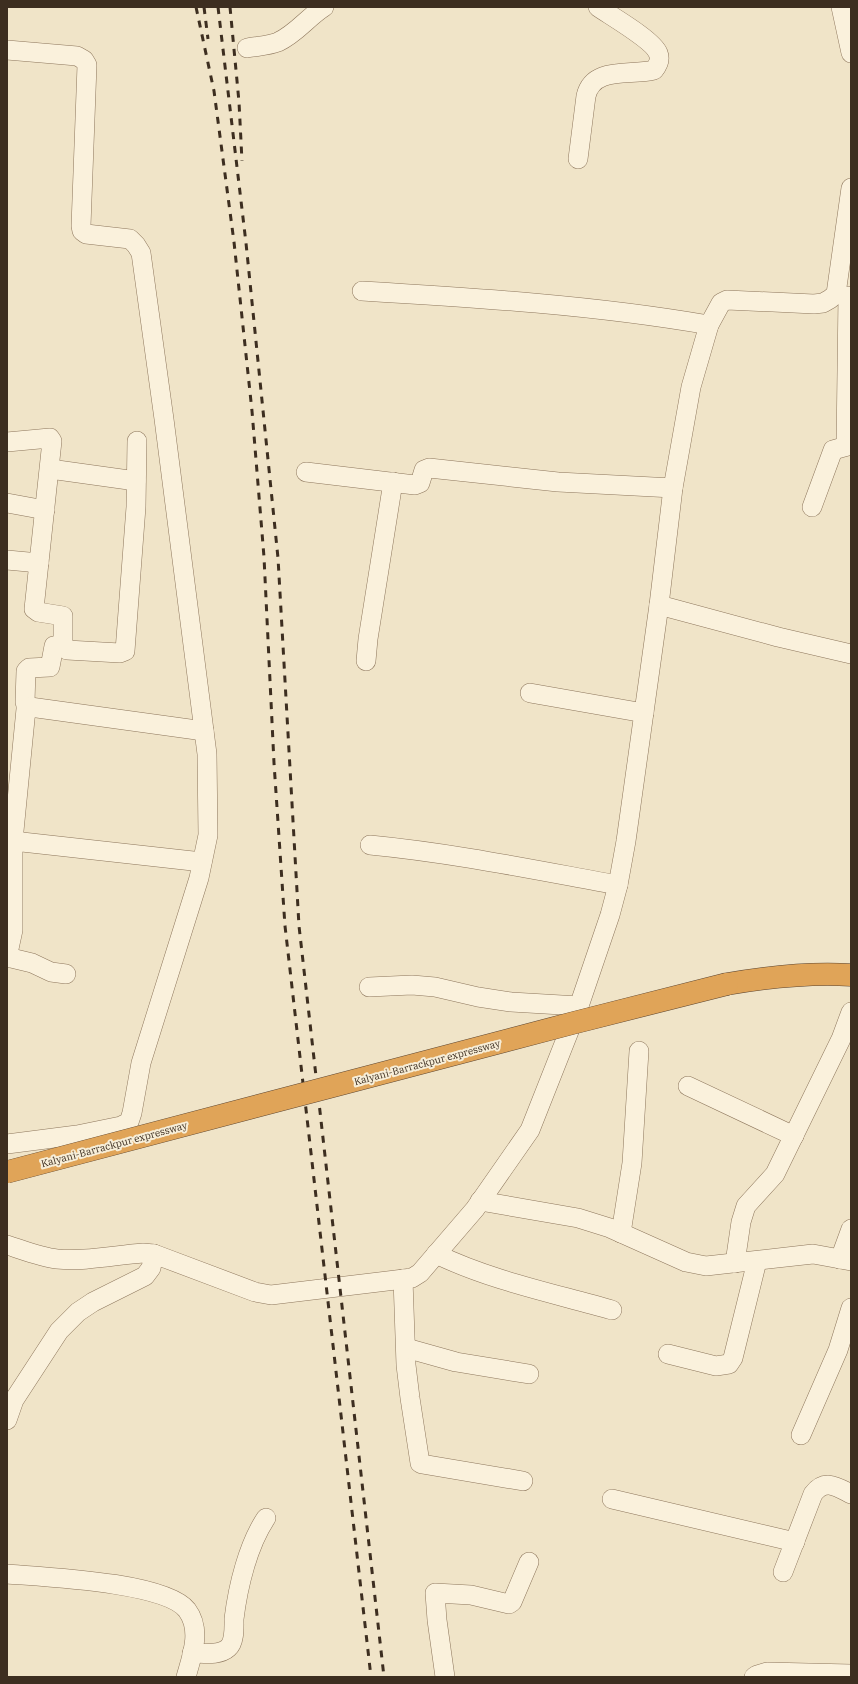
<svg xmlns="http://www.w3.org/2000/svg" width="858" height="1684" font-family="'IBM Plex Serif',serif">
	<rect width="100%" height="100%" fill="#f0e4c8"/>
	<g fill="none" stroke-linecap="round" stroke-linejoin="round">
		<defs>
			<g id="minor">
				<polyline points="841,7 851,53"/>
				<path d="M247,48C258,46 268,46 278,42C296,34 308,17 324,7"/>
				<polyline points="7,50 77,56 84,60 87,65 81,226 82,231 86,234 130,239 136,245 141,253 164,419 207,754 208,835 199,878 141,1063 132,1113 129,1122 121,1126 77,1135 7,1144"/>
				<path d="M578,159L586,96C593,66 630,76 654,70C658,65 661,60 658,53C653,40 611,16 598,7"/>
				<path d="M362,291C478,298 594,305 709,325"/>
				<polyline points="7,442 50,438 52,441 34,609 38,612 63,616 63,645 54,646 50,667 29,668 26,671 25,702 27,708"/>
				<polyline points="846,446 848,296"/>
				<polyline points="50,469 136,481"/>
				<polyline points="306,472 415,485 420,483 424,470 429,468 558,482 673,488"/>
				<polyline points="7,503 45,510"/>
				<polyline points="812,507 833,450 851,445"/>
				<polyline points="7,560 39,563"/>
				<polyline points="659,605 778,637 851,654"/>
				<polyline points="62,646 67,650 120,653 125,651 136,507 137,441"/>
				<polyline points="366,661 368,639 393,482"/>
				<polyline points="530,693 644,713"/>
				<polyline points="13,841 202,862"/>
				<path d="M370,845C453,853 535,870 618,885"/>
				<polyline points="7,957 32,963 51,972 66,974"/>
				<polyline points="7,958 13,930 13,841 26,709 30,707 204,731"/>
				<polyline points="369,987 412,985 435,987 478,997 511,1002 579,1006"/>
				<polyline points="688,1086 794,1136"/>
				<polyline points="480,1201 578,1218 610,1228 686,1262 706,1266 813,1254 851,1261"/>
				<polyline points="621,1233 632,1163 639,1051"/>
				<path d="M7,1245C23,1250 40,1257 57,1259C84,1262 116,1255 143,1253L154,1254L255,1292L271,1295L412,1278L420,1273L475,1209L530,1130L579,1006L610,915L618,885L626,841L659,605L673,488L691,387L709,325L721,303L727,300L814,304L823,303L830,299L836,294L851,188"/>
				<path d="M436,1254C492,1281 553,1293 612,1310"/>
				<polyline points="840,1259 851,1229"/>
				<polyline points="735,1263 741,1222 746,1206 775,1174 841,1039 851,1012"/>
				<polyline points="403,1279 406,1365 410,1398 420,1463 422,1464 523,1481"/>
				<polyline points="406,1348 456,1362 529,1374"/>
				<polyline points="668,1354 716,1366 729,1364 733,1358 757,1261"/>
				<polyline points="7,1420 14,1400 59,1331 78,1312 93,1302 145,1276 151,1268 154,1254"/>
				<polyline points="801,1435 838,1350 851,1308"/>
				<polyline points="612,1499 795,1542"/>
				<path d="M783,1572L813,1494C825,1478 837,1487 851,1494"/>
				<path d="M7,1574C44,1577 165,1582 187,1610C202,1630 192,1656 186,1677"/>
				<path d="M192,1653C203,1653 219,1656 228,1648C235,1642 234,1627 234,1619C238,1586 248,1545 266,1518"/>
				<polyline points="445,1677 437,1620 435,1593 471,1595 509,1604 512,1602 529,1562"/>
				<polyline points="754,1677 757,1675 767,1672 851,1674"/>
			</g>
			<path id="highway" d="M727,984C768,977 809,972 851,975"/>
		</defs>
		<use href="#minor" stroke="#8d765c" stroke-width="20"/>
		<use href="#highway" stroke="#5b4430" stroke-width="23"/>
		<use href="#minor" stroke="#faf1dc" stroke-width="19"/>
		<use href="#highway" stroke="#e0a458" stroke-width="22"/>
		<g stroke="#3d2e20" stroke-width="3" stroke-dasharray="7 7" stroke-linecap="butt">
			<polyline points="196,7 214,91 234,242 252,411 264,557 274,763 285,926 371,1677"/>
			<polyline points="204,7 208,39"/>
			<polyline points="218,7 246,243 278,558 299,926 384,1677"/>
			<polyline points="230,7 239,102 242,161"/>
		</g>
		<defs>
			<polyline id="highway-bridge" points="7,1172 573,1023 727,984"/>
		</defs>
		<use href="#highway-bridge" stroke="#5b4430" stroke-width="23" stroke-linecap="butt"/>
		<use href="#highway-bridge" stroke="#e0a458" stroke-width="22"/>
	</g>
	<g text-anchor="middle" stroke-width="4" stroke-linejoin="round" paint-order="stroke">
		<g font-size="10" fill="#3d2e20" stroke="#f7eed8">
			<text transform="translate(427 1062) rotate(-15)" y="4">Kalyani-Barrackpur expressway</text>
			<text transform="translate(114 1144) rotate(-15)" y="4">Kalyani-Barrackpur expressway</text>
		</g>
	</g>
	<rect width="858" height="1684" fill="none" stroke="#3d2e20" stroke-width="16"/>
</svg>
